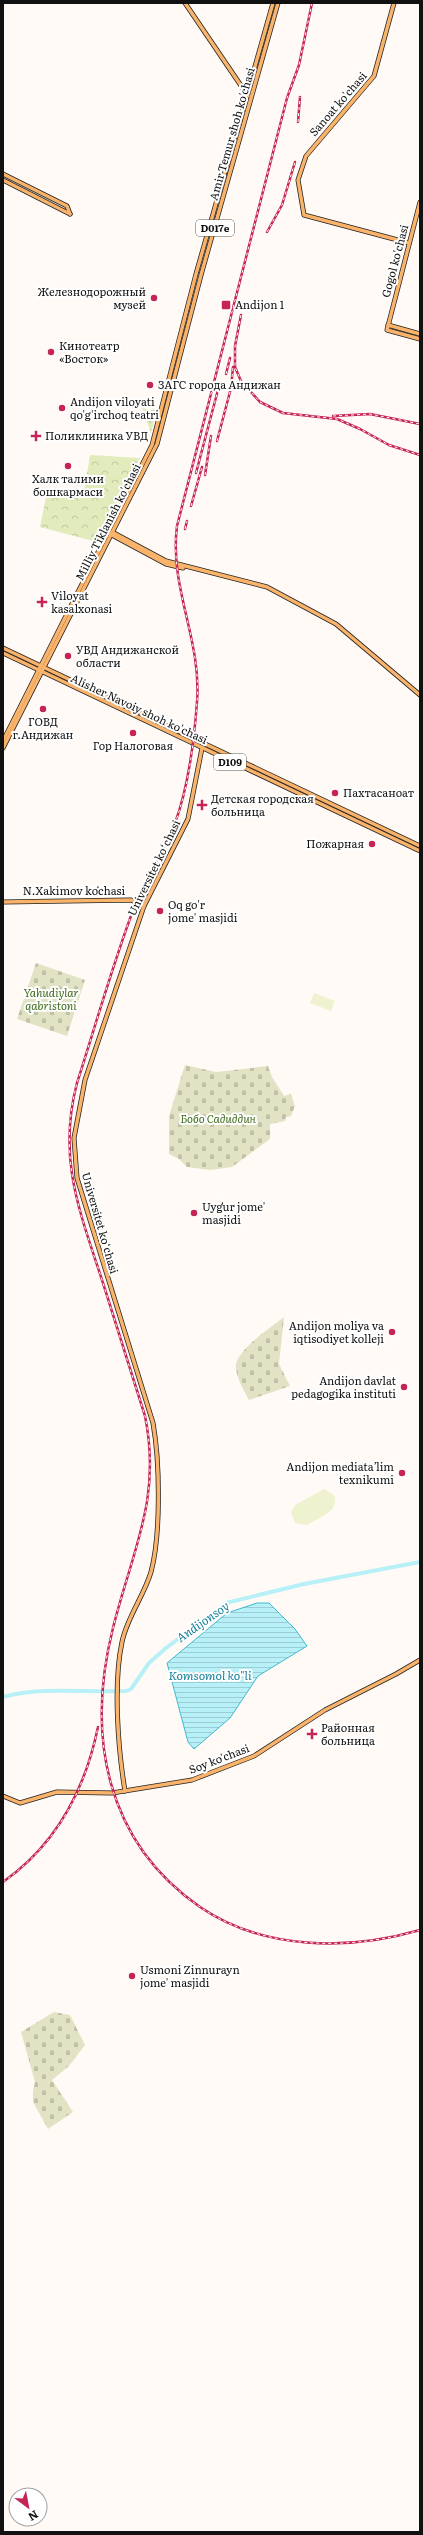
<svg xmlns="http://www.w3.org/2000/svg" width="423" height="2535" font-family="Literata,serif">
	<defs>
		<pattern id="grass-dots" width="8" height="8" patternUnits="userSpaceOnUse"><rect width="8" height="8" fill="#e1ebbc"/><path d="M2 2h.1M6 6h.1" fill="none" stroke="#c0c8a1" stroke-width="1.8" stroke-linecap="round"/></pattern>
		<pattern id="cemetery-stones" width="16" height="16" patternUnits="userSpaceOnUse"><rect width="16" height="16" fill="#e1e3c4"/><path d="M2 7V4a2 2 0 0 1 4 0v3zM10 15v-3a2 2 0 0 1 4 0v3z" fill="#c0c2a7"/></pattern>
		<pattern id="park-crowns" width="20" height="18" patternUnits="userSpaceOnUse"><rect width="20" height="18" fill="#e1ebbc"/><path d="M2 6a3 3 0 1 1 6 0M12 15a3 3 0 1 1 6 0" fill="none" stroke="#c0c8a1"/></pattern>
		<pattern id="water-rules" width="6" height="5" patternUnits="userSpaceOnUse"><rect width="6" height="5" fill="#b8f0f8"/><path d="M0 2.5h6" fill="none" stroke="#9dcdd4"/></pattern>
	</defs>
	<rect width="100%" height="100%" fill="#fffaf5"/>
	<polygon fill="url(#grass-dots)" points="142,408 150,410 150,418 151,410 157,409 151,433"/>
	<g fill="url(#cemetery-stones)">
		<polygon points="36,963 85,980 67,1036 17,1019"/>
		<polygon points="185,1065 216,1072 268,1066 272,1077 284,1096 291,1094 295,1106 291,1116 286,1117 285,1121 270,1124 270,1139 232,1167 210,1170 187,1167 179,1159 169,1154 169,1116"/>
		<path d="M284,1317L279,1364L290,1386L249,1400C244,1391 237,1379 236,1368C233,1352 273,1326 284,1317Z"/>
		<polygon points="54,2012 70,2015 85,2045 69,2066 52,2080 73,2112 48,2129 33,2102 33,2091 35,2082 21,2032"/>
	</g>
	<polygon fill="url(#park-crowns)" points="90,455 140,458 97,542 40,527 47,492 61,495 62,488 84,492"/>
	<g fill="#eff2cf">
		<polygon points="314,993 335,1001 331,1011 310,1003"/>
		<path d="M324,1489L334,1495C341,1511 318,1518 307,1525L295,1523L291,1512L295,1505Z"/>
	</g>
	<polygon fill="url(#water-rules)" stroke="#3ebad0" points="257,1603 269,1603 295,1629 307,1646 258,1676 230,1718 194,1749 188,1742 167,1663 227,1613"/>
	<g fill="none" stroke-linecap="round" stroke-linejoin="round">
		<path stroke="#b8f0f8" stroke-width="4" d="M3,1697C43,1686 85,1693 126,1691L131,1689L149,1663L166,1648L226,1603L304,1584L420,1562"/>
		<defs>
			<g id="major">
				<polyline points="185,3 248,96"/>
				<polyline points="394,3 374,76 306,156 298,180 304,215 409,243"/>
				<polyline points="3,174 67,206 70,214"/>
				<polyline points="3,180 70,214"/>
				<polyline points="420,202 387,330 420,339"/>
				<polyline points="388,325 420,334"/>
				<polyline points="112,532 166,561 267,587 336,624 420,695"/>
				<polyline points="110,534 166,564 183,568"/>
				<polyline points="3,648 420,846"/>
				<polyline points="3,653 420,851"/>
				<polyline points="3,741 152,445 196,274 273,3"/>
				<polyline points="3,748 157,444 201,275 278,3"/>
				<polyline points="3,902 131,900 144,906"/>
				<path d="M125,1791C118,1749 113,1684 122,1642C127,1617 144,1596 151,1572C161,1535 160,1462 153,1423L77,1178L74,1138L85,1080L144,906L188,819L202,748"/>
				<polyline points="3,1796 20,1803 57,1792 112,1793 192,1780 254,1756 325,1710 396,1674 420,1660"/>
			</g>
		</defs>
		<use href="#major" stroke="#222" stroke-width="5"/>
		<use href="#major" stroke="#fab36a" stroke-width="3.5"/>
		<defs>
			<g id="rail">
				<path d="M312,3L299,65L287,98L177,526C169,588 202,640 197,702C194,742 189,786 175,823C164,852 146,877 135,905C113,963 96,1024 77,1083C57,1159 80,1212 103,1283C117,1328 131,1372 145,1416C162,1499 132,1551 113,1628C86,1735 105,1841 200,1907C263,1950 348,1951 420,1930"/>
				<polyline points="298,122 300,97"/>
				<polyline points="267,232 282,205 295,162"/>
				<polyline points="241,315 235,346 235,367 241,381 260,402 283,413 337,419 360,429 389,445 420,455"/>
				<polyline points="226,374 230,358"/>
				<polyline points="333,416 370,414 420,424"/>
				<polyline points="217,441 231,388 233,367"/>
				<polyline points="196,473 219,386"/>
				<polyline points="205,475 211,436"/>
				<polyline points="191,506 202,467"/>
				<polyline points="185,529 187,521"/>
				<path d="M3,1882C57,1844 85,1790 98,1727"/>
			</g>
		</defs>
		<use href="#rail" stroke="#c52454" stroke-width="2.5"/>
		<use href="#rail" stroke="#fff" stroke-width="1" stroke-dasharray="3" stroke-linecap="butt"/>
	</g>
	<g fill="#c52454" stroke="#fff" stroke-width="1.5">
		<circle cx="154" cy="298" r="4"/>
		<rect x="221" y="300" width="10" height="10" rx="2"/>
		<circle cx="51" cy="352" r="4"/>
		<circle cx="150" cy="385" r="4"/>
		<circle cx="62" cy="408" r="4"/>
		<path d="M34 430h4v4h4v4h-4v4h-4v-4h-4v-4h4z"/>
		<circle cx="68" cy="466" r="4"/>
		<path d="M40 596h4v4h4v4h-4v4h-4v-4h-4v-4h4z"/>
		<circle cx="68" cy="656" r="4"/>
		<circle cx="43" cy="709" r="4"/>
		<circle cx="133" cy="733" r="4"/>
		<circle cx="335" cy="793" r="4"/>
		<path d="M200 799h4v4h4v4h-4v4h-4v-4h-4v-4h4z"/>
		<circle cx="372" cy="844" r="4"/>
		<circle cx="160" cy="911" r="4"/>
		<circle cx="194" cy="1213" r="4"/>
		<circle cx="392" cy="1332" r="4"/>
		<circle cx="404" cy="1387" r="4"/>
		<circle cx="402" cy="1473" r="4"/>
		<path d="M310 1728h4v4h4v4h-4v4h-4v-4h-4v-4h4z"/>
		<circle cx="132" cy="1976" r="4"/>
	</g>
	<g text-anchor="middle" stroke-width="4" stroke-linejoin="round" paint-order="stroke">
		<g fill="#fff" stroke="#585858" stroke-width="1">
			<rect x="196" y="220" width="38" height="16" rx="3"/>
			<rect x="214" y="754" width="32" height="16" rx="3"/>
		</g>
		<g font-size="10" font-weight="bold" fill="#111">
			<text x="215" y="232">D017e</text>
			<text x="230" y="766">D109</text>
		</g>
		<g font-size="11" fill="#111" stroke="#fff">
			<text transform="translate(338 104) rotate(-49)" y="4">Sanoat ko'chasi</text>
			<text transform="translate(232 134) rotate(-74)" y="4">Amir Temur shoh ko'chasi</text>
			<text transform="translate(395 261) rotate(-75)" y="4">Gogol ko'chasi</text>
			<text transform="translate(108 522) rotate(-63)" y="4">Milliy Tiklanish ko'chasi</text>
			<text transform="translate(139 709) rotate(25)" y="4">Alisher Navoiy shoh ko'chasi</text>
			<text transform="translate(154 868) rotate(-64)" y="4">Universitet kо‘chasi</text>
			<text x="74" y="895">N.Xakimov koʻchasi</text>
			<text transform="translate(100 1223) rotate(74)" y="4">Universitet kо‘chasi</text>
			<text transform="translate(219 1759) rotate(-21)" y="4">Soy ko'chasi</text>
		</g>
		<g font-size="11" fill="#111" stroke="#fff" text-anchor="start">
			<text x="146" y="296" text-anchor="end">Железнодорожный<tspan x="146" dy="13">музей</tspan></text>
			<text x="235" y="309">Andijon 1</text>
			<text x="59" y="350">Кинотеатр<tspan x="59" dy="13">«Восток»</tspan></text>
			<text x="158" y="389">ЗАГС города Андижан</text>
			<text x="70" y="406">Andijon viloyati<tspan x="70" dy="13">qo'g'irchoq teatri</tspan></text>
			<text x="45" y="440">Поликлиника УВД</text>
			<text x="68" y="483" text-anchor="middle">Халк талими<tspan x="68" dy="13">бошкармаси</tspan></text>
			<text x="51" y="600">Viloyat<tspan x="51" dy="13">kasalxonasi</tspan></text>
			<text x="76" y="654">УВД Андижанской<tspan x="76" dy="13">области</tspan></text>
			<text x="43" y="726" text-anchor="middle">ГОВД<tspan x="43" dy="13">г.Андижан</tspan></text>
			<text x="133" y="750" text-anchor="middle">Гор Налоговая</text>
			<text x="343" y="797">Пахтасаноат</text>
			<text x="211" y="803">Детская городская<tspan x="211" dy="13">больница</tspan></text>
			<text x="364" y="848" text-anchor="end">Пожарная</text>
			<text x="168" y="909">Oq go'r<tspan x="168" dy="13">jome' masjidi</tspan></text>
			<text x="202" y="1211">Uygʻur jome'<tspan x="202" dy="13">masjidi</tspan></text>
			<text x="384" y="1330" text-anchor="end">Andijon moliya va<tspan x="384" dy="13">iqtisodiyet kolleji</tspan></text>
			<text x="396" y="1385" text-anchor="end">Andijon davlat<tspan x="396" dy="13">pedagogika instituti</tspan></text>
			<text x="394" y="1471" text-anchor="end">Andijon mediataʼlim<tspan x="394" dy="13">texnikumi</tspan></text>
			<text x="321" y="1732">Районная<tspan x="321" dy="13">больница</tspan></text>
			<text x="140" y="1974">Usmoni Zinnurayn<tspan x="140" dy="13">jome' masjidi</tspan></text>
		</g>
		<g font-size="11" font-style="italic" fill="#426c1e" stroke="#fff">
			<text x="51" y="997">Yahudiylar<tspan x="51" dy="13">qabristoni</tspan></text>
			<text x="218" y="1123">Бобо Садиддин</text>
		</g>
		<g font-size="12" font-style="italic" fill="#168098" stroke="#fff">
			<text transform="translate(203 1622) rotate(-35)" y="4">Andijonsoy</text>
			<text x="210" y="1680">Komsomol ko"li</text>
		</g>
	</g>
	<rect width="423" height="2535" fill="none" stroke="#111111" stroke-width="8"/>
	<g transform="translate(28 2507) rotate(148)"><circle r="19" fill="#ffffff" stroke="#a0a0a0"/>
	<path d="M0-3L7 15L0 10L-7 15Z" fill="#c52454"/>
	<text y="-6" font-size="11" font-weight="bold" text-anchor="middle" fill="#111111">N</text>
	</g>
</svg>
